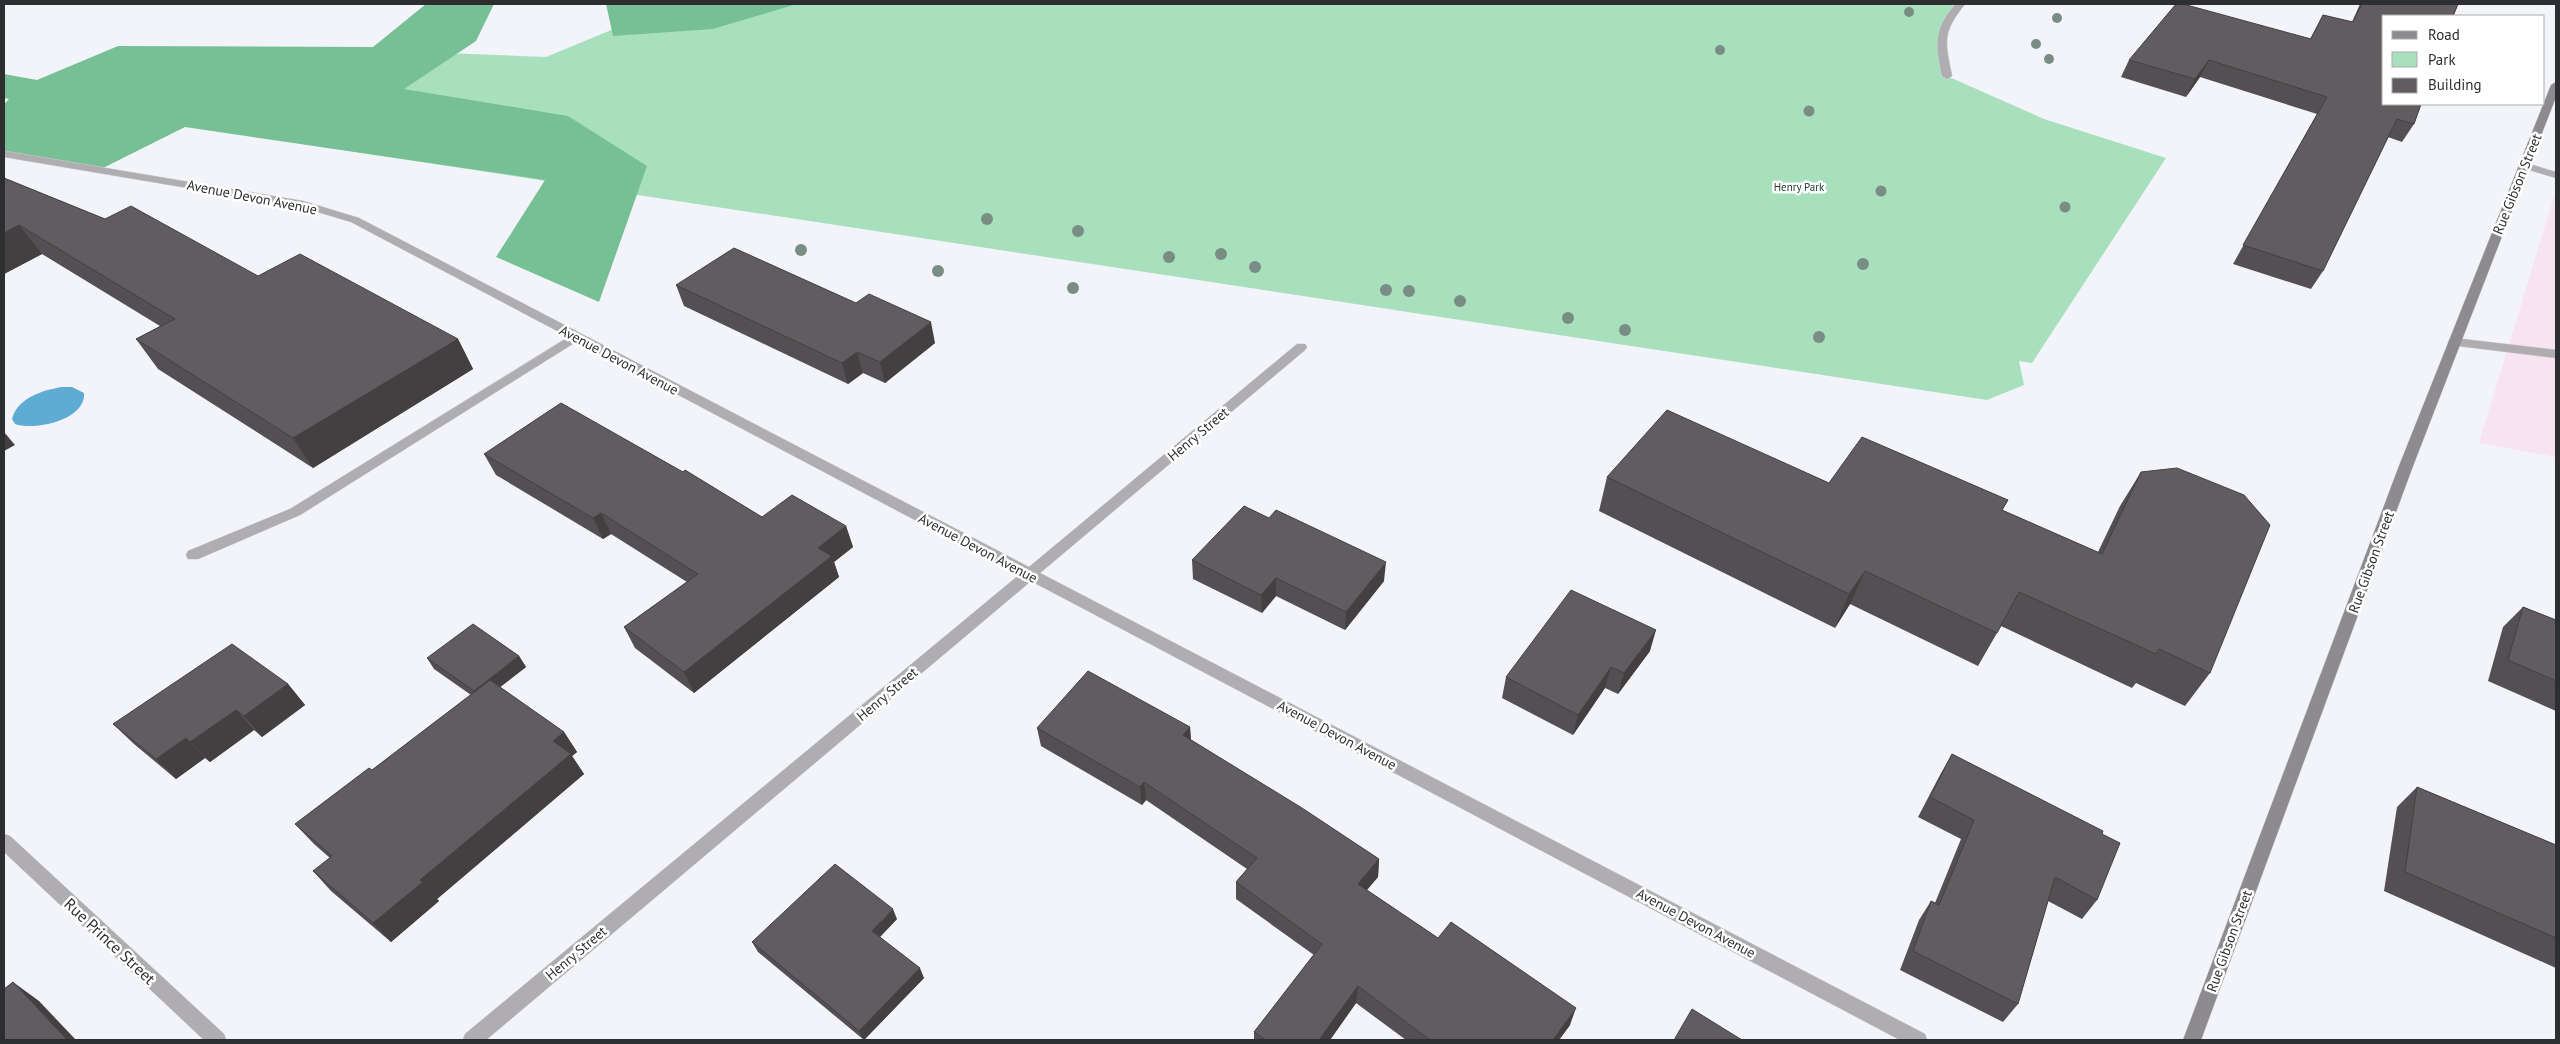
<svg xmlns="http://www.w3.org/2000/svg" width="2560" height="1044" font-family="'PT Sans',sans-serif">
	<rect width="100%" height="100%" fill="#f3f4fa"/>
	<polygon fill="#f8e3f1" points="2556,190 2556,457 2479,443"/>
	<path fill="#a8e0be" d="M737,4H1961C1935,29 1941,44 1947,76L2044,119L2166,158L2032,363L2019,361L2024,385L1987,400L309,145L445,53L546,57L645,16Z"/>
	<g fill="#77c096">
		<polygon points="426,4 494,4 476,41 404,89 568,116 647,166 599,302 496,257 545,180 185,127 99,170 4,154 4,104 9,99 4,98 4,74 37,80 118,46 373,47"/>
		<polygon points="606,4 797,4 713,29 613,36"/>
	</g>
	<path fill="#5eacd3" d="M62,387H72L84,393C86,420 35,431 15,424L12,419C17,398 43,390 62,387Z"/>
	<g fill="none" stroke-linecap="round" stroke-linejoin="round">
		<defs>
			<g id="service">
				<polygon points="2523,162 2556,172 2556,178 2519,167 2518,165"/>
				<polygon points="575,333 579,334 581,337 579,340 300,515 198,559 188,559 186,555 188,551 290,509"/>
				<polygon points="2454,338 2556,350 2556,358 2450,345 2448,342"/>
			</g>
			<g id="minor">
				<path d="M1956,4H1965C1942,33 1945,40 1952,76L1947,79L1942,76C1936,45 1933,29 1956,4Z"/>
				<polygon points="4,151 303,201 359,218 1029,567 1297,344 1305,344 1307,347 1305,350 1040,573 1925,1034 1927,1040 1900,1040 1031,581 486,1040 463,1040 465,1034 1019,575 351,222 301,207 4,157"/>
				<polygon points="4,834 10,836 224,1034 226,1040 204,1040 4,852"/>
			</g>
			<polygon id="secondary" points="2556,82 2556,97 2413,466 2201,1040 2183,1040 2399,466 2551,85"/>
		</defs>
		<use href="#service" stroke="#cfd0d6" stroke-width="1"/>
		<use href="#minor" stroke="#cfd0d6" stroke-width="1"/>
		<use href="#secondary" stroke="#cfd0d6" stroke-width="1"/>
		<use href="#service" fill="#afadb0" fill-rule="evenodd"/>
		<use href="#minor" fill="#afadb0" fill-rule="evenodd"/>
		<use href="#secondary" fill="#8e8b8f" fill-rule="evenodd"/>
	</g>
	<g fill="#7a8d85">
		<circle cx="1909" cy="12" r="5"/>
		<circle cx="2057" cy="18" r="5"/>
		<circle cx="2036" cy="44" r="5"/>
		<circle cx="1720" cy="50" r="5"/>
		<circle cx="2049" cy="59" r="5"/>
		<circle cx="1809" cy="111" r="5.5"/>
		<circle cx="1881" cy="191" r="5.5"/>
		<circle cx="2065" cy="207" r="5.5"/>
		<circle cx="987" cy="219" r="6"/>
		<circle cx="1078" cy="231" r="6"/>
		<circle cx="801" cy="250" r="6"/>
		<circle cx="1221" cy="254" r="6"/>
		<circle cx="1169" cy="257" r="6"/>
		<circle cx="1863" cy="264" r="6"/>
		<circle cx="1255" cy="267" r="6"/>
		<circle cx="938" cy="271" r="6"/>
		<circle cx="1073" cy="288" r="6"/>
		<circle cx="1386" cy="290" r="6"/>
		<circle cx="1409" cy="291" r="6"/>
		<circle cx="1460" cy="301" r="6"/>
		<circle cx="1568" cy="318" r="6"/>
		<circle cx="1625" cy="330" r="6"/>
		<circle cx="1819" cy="337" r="6"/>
	</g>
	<g fill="#534f52">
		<polygon points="2360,4 2458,4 2414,124 2402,142 2388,137 2323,271 2311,289 2233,264 2317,114 2200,77 2186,97 2121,77 2129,60 2310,39 2323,15 2352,22"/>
		<polygon points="4,178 105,219 258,276 458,339 473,369 313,468 158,369 136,339 160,326 42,254 4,274"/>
		<polygon points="676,285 935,343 885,383 863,373 848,384 684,306"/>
		<polygon points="484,454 762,517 846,526 853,547 834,562 839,577 694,693 635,648 624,627 687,582 611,534 603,539 496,475"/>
		<polygon points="2141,472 2210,673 2185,706 2136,683 2132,688 2001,626 1978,666 1850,604 1835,628 1599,511 1607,477 1829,483 2008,500 2002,511 2098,552 2120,506"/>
		<polygon points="1192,560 1384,581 1345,630 1276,596 1262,613 1193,579"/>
		<polygon points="2523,607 2556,620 2556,711 2488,681 2503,627"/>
		<polygon points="1650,651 1618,694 1605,688 1573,735 1502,698 1506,677"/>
		<polygon points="519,656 526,667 500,687 564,732 577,752 572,756 584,774 437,899 439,901 391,942 331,891 313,871 330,858 314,844 295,824 372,770 471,695 434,669 427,658"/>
		<polygon points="288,684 305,705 262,737 254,730 210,762 205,758 176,779 134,744 113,724"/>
		<polygon points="1190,727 1191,740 1379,859 1378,877 1366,890 1438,938 1570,1025 1559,1040 1406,1040 1356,1003 1330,1040 1254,1040 1254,1032 1314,955 1236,899 1236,882 1247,869 1146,800 1142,805 1041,746 1037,728"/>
		<polygon points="1952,754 2102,834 2097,900 2082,919 2048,901 2018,1004 2003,1022 1900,970 1919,920 1931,901 1935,903 1961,839 1918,817 1940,775"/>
		<polygon points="2417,787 2556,845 2556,968 2384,891 2397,807"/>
		<polygon points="897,919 880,937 924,978 864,1040 758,952 752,942"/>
	</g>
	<g fill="#444042">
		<polygon points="2209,60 2200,77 2186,97 2195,79"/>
		<polygon points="19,225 42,254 4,274 4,233"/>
		<polygon points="931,322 935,343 885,383 880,362"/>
		<polygon points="458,339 473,369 313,468 293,438"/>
		<polygon points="857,352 863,373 848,384 842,363"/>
		<polygon points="4,432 15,445 4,451"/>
		<polygon points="601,513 611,534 603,539 593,518"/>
		<polygon points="846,526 853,547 834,562 839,577 694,693 684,672 818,548"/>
		<polygon points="1386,562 1384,581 1345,630 1346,612"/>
		<polygon points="1865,571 1850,604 1835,628 1849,594"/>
		<polygon points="1276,578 1276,596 1262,613 1261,595"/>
		<polygon points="1656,630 1650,651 1618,694 1624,673"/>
		<polygon points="519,656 526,667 481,702 474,691"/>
		<polygon points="1611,667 1605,688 1573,735 1578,715"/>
		<polygon points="288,684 305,705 262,737 244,716"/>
		<polygon points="236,710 254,730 210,762 190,742"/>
		<polygon points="1190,727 1191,746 1183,735"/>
		<polygon points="564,732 577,752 572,756 584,774 437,899 439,901 391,942 373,923 420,880 553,741"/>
		<polygon points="186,738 205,758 176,779 156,759"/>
		<polygon points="1144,782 1146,800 1142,805 1140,787"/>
		<polygon points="1379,859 1378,877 1357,902 1358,884"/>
		<polygon points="893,909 897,919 876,941 872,931"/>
		<polygon points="920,968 924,978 864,1040 859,1031"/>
		<polygon points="13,982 39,1001 76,1040 67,1040"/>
		<polygon points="1358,986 1356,1003 1330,1040 1319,1040"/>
		<polygon points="1576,1008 1570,1025 1559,1040 1553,1040"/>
	</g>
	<g fill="#615c5f" stroke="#444042">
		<polygon points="2176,4 2183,4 2311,39 2323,15 2353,22 2362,4 2458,4 2453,16 2384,16 2384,104 2421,104 2414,124 2397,119 2323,271 2243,245 2327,97 2209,60 2195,79 2129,60"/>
		<polygon points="4,178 105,219 131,206 258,276 300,254 458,339 293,438 136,339 175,319 19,225 4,233"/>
		<polygon points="734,248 856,303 869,294 931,322 880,362 857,352 842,363 676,285"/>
		<polygon points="561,403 683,472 685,470 762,517 792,495 846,526 818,548 832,556 684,672 624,627 698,574 601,513 593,518 484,454"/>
		<polygon points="1667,410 1829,483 1862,437 2008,500 2002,510 2102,554 2141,472 2177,468 2244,495 2270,525 2210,673 2159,649 2156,654 2019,592 1997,633 1865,571 1849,594 1607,477"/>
		<polygon points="1244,506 1269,518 1276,510 1386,562 1346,612 1276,578 1261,595 1192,560"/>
		<polygon points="1571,590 1656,630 1624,673 1611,667 1578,715 1506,677"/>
		<polygon points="2523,607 2556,620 2556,681 2508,660"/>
		<polygon points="473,624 519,656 474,691 427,658"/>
		<polygon points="232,644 288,684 244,716 236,710 190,742 186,738 156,759 113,724"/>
		<polygon points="1088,671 1190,727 1183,735 1302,808 1379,859 1358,884 1438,938 1451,922 1576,1008 1553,1040 1430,1040 1358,986 1319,1040 1266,1040 1254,1032 1322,944 1236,882 1257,858 1144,782 1140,787 1037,728"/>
		<polygon points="490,680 564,732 553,741 571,754 420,880 423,882 373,923 313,871 332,856 295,824 369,768 372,770"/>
		<polygon points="1952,754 2103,831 2102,834 2120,843 2097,900 2055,877 2018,1004 1913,951 1931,901 1939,905 1974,820 1930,797"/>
		<polygon points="2417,787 2556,845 2556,938 2405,872"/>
		<polygon points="835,864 893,909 872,931 920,968 859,1031 752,942"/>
		<polygon points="13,982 67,1040 4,1040 4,989"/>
		<polygon points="1692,1009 1742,1040 1674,1040"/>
	</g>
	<g text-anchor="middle" stroke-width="5" stroke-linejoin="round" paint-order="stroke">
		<g font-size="11" fill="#173826" stroke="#fff">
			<text x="1799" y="191">Henry Park</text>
		</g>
		<g font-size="14" fill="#2d2e30" stroke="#fff">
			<text transform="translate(2517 184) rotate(-68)" y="5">Rue Gibson Street</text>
			<text transform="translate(252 197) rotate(11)" y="5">Avenue Devon Avenue</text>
			<text transform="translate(619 360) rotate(28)" y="5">Avenue Devon Avenue</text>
			<text transform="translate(1198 434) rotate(-40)" y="5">Henry Street</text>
			<text transform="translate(978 548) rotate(28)" y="5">Avenue Devon Avenue</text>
			<text transform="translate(2371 562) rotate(-70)" y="5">Rue Gibson Street</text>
			<text transform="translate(887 694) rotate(-40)" y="5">Henry Street</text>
			<text transform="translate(1337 735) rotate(28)" y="5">Avenue Devon Avenue</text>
			<text transform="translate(1696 923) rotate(28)" y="5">Avenue Devon Avenue</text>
			<text transform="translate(2229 941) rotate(-70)" y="5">Rue Gibson Street</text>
			<text transform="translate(576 953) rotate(-40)" y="5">Henry Street</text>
		</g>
		<g font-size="16" fill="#2d2e30" stroke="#fff">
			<text transform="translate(110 941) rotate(43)" y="6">Rue Prince Street</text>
		</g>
	</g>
	<rect width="2560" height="1044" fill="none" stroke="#2d2e30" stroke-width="10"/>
	<rect x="2382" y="15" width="162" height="90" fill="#ffffff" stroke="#ababac"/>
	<rect x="2392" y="31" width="25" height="8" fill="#8e8b8f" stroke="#ababac"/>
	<text x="2428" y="40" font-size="15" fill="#2d2e30">Road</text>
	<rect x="2392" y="52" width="25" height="15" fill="#a8e0be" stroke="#ababac"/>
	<text x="2428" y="65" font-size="15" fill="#2d2e30">Park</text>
	<rect x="2392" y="78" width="25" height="15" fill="#615c5f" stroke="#ababac"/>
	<text x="2428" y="90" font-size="15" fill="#2d2e30">Building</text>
</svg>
